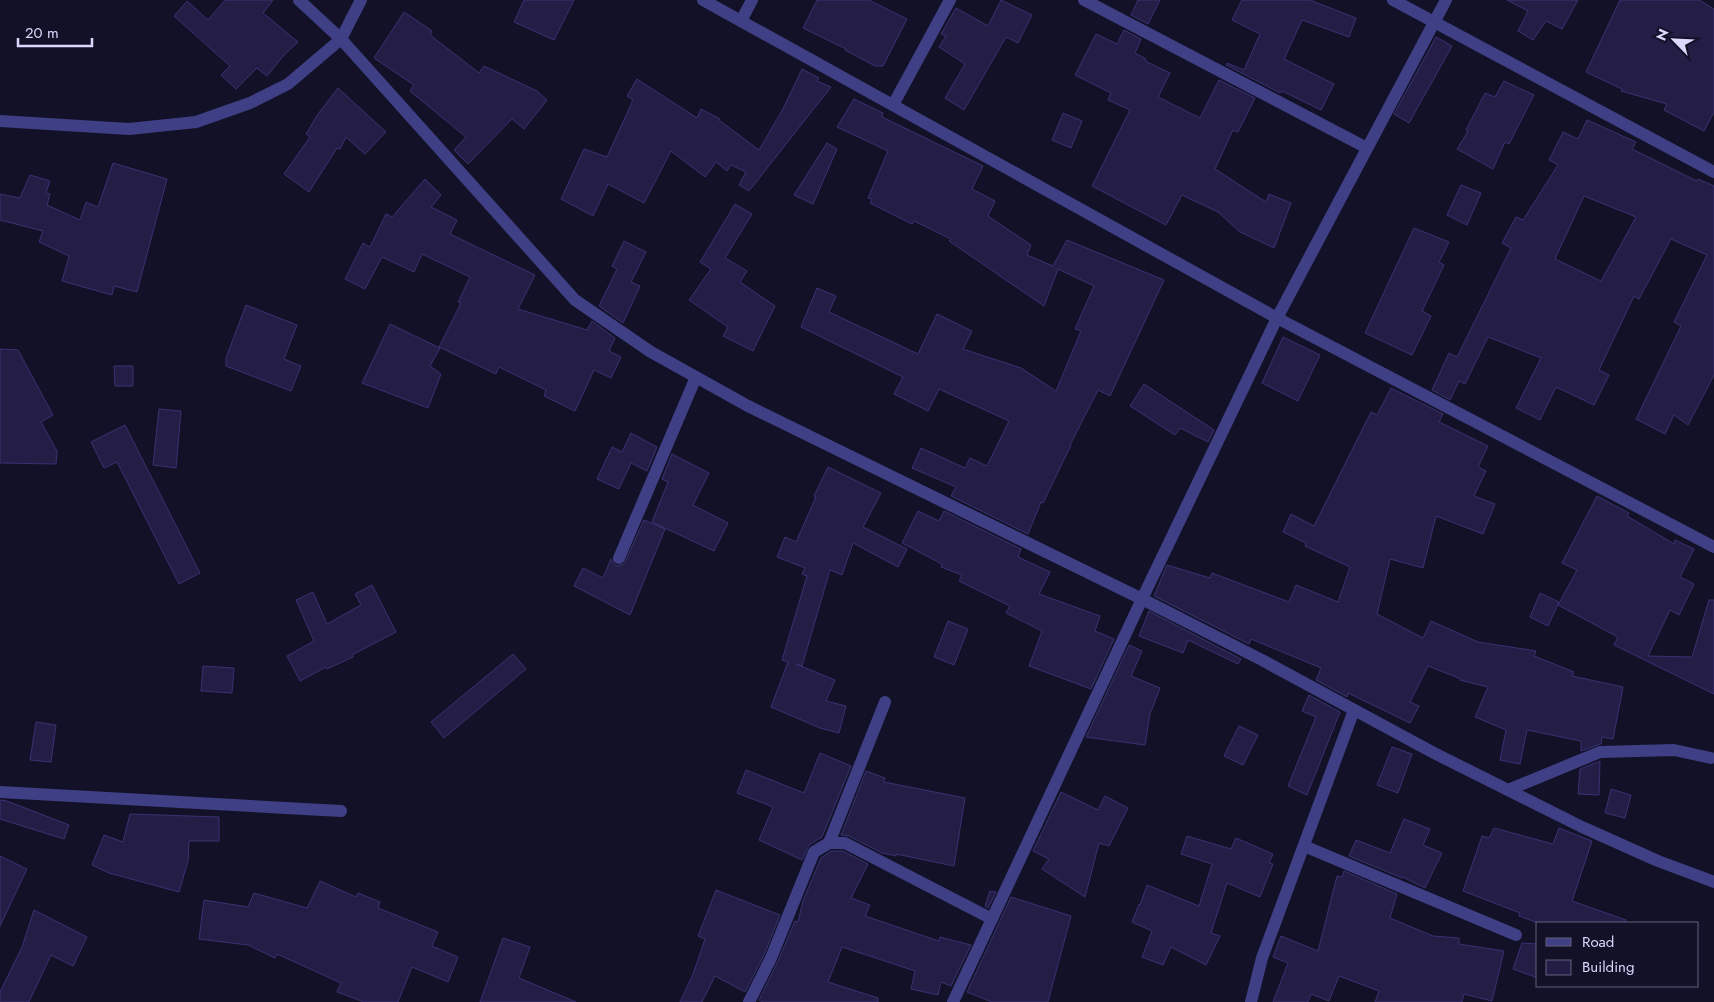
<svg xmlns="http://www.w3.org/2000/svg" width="1714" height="1002" font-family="Jost,sans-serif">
	<rect width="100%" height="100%" fill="#131127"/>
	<g fill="#241e47" stroke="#3a3172" fill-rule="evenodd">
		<polygon points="225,0 273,0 263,13 298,42 284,55 267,76 257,68 236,89 221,75 230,66 174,16 187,1 208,20"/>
		<polygon points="524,0 574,0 554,40 514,22"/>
		<polygon points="817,0 869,0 907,19 883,66 875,66 845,50 846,49 803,28"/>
		<polygon points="1001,0 1032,15 1018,43 1006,37 964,110 945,98 965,64 939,47 946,36 941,34 956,8 988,26"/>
		<polygon points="1138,0 1160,0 1148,24 1131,15"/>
		<polygon points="1242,0 1312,0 1312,1 1356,18 1349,37 1302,20 1284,59 1334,84 1321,110 1282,91 1280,93 1226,65 1227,63 1244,70 1260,34 1232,20"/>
		<polygon points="1507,0 1578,0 1562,29 1546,21 1533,40 1518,31 1528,11"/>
		<polygon points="1620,0 1699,0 1714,9 1714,112 1704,131 1664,110 1667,104 1621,91 1622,89 1586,72"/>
		<polygon points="404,12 432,31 430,35 479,73 484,66 537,91 547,100 524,129 512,119 468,164 454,150 466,137 410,91 414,85 374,58"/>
		<polygon points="1124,30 1141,39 1135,53 1146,59 1145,61 1170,73 1158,97 1200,118 1219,80 1255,98 1238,132 1233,130 1215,169 1266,202 1269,194 1291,203 1274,248 1240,232 1218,212 1182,195 1166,225 1092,186 1130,110 1108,100 1111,93 1075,75 1096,34 1117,44"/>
		<polygon points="1436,37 1452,46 1409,123 1394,114"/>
		<polygon points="802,69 819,78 817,81 831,87 749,191 739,185 746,172 731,165 727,171 716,162 705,177 671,151 644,203 608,184 593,216 561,199 584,149 607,157 633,100 627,96 637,79 697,118 701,109 720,119 719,120 759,150 783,109"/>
		<polygon points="1504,81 1534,95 1509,144 1505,142 1493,169 1457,149 1468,131 1466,130 1485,93 1495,97"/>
		<polygon points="338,88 386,132 365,154 346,137 340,149 337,148 309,192 284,174 310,137 306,134 318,114"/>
		<polygon points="854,99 883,113 882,117 983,166 972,189 995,201 988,216 1031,245 1027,255 1053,266 1067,240 1164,280 1110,396 1098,390 1070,445 1071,445 1043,503 1041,502 1028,534 951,496 956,487 912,468 921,448 965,468 970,458 987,466 1009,421 939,389 928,411 894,394 903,377 801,327 817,288 836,296 829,312 918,354 937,314 972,331 963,349 1021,368 1056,391 1081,331 1075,329 1094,286 1058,269 1044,306 949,241 951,239 914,221 912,224 870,203 872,199 868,198 888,151 837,127"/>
		<polygon points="1063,113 1082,121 1071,148 1052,140"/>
		<path d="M1587,120L1636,142L1632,149L1697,181L1698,179L1714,186V375L1688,425L1674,415L1665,434L1636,419L1681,326L1674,322L1707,255L1671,239L1639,299L1634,296L1599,370L1609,375L1594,405L1556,387L1540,420L1516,408L1541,358L1488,337L1465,384L1459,381L1450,400L1432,390L1449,353L1457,357L1511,248L1502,243L1516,217L1523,220L1558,165L1549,160L1563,132L1578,139ZM1584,196L1636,217L1601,281L1555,259Z"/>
		<polygon points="827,143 837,149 813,204 794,195"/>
		<polygon points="113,163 167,179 137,292 114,286 112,295 62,281 69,256 39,242 43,231 0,220 0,194 20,198 30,175 50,181 46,193 50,194 47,205 80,220 86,202 98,207"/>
		<polygon points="425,179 441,195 431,207 457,220 450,234 535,275 518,309 587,330 592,321 615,338 609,351 621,357 611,378 594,370 575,411 544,396 546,390 499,367 496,374 439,347 461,303 458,302 470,277 422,254 414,272 382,257 365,289 345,279 363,243 370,247 386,214 392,217"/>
		<polygon points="1461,185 1481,193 1467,225 1447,215"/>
		<polygon points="735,204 752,214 725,258 747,271 740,282 775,306 753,351 723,336 728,327 689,300 711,269 700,262"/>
		<polygon points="1414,228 1449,242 1439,262 1444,265 1422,311 1431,316 1412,355 1365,333"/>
		<polygon points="624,241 646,252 631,282 640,286 623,323 599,306 617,269 612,266"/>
		<polygon points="246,305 297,325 284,359 301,366 291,391 226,366 226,358"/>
		<polygon points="390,324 440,348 430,366 441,374 428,408 362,383"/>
		<polygon points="1283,337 1320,355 1298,401 1262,383"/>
		<polygon points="0,349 18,350 53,415 41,422 57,451 56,464 0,463"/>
		<polygon points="114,366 133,366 133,386 115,386"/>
		<polygon points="1144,384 1214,430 1208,442 1180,428 1175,435 1130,406"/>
		<polygon points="1391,388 1443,414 1439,422 1488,446 1478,467 1486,471 1474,496 1495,504 1483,534 1436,516 1423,568 1390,559 1377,614 1423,638 1431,621 1478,642 1536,651 1534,656 1574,672 1572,676 1623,687 1613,739 1602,737 1601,744 1581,751 1581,741 1527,730 1520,764 1500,760 1506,730 1475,717 1488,687 1460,680 1461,679 1428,666 1410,702 1419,706 1410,723 1348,693 1347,697 1316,680 1321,668 1251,639 1249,644 1154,596 1167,565 1210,578 1212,573 1289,602 1296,585 1338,602 1350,567 1305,546 1306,543 1283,532 1291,514 1314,526 1371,412 1377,415"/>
		<polygon points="159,409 181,411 176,468 153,465"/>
		<polygon points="125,425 200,573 179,584 117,462 104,468 91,442"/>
		<polygon points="631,433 657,447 647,471 631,463 619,489 597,479 612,447 622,452"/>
		<polygon points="672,454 709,473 693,505 728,523 714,551 652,522 668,482 662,479"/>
		<polygon points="828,467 881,493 863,527 907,549 898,567 853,543 842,575 830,570 802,666 796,664 835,680 826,701 846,706 839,733 820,728 771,707 788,662 782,660 807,576 802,574 805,568 777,557 785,537 796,542 816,497 814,496"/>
		<polygon points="1597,496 1629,513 1627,516 1674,544 1675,540 1694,549 1680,577 1694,584 1679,615 1670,610 1648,656 1692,657 1709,600 1714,600 1714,694 1614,645 1618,637 1558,605 1577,570 1562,563"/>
		<polygon points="918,511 939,521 944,511 1021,549 1018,557 1050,572 1039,594 1100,616 1095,631 1114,639 1091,689 1029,666 1042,631 1006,613 1010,606 959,581 962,575 941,567 942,564 902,543"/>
		<polygon points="644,520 665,529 630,615 574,586 583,568 603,578 611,559 616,566 624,564"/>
		<polygon points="372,585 396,632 352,655 353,657 327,669 326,667 300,681 287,656 314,641 296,600 313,592 327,624 361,605 355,594"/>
		<polygon points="1540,593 1559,602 1548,626 1530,617"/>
		<polygon points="1149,611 1241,659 1238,664 1188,640 1183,653 1139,636"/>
		<polygon points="948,621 968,629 954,665 934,657"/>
		<polygon points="1129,645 1142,651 1131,676 1160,688 1150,714 1145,745 1086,737"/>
		<polygon points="513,654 526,669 444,738 431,722"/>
		<polygon points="203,666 234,668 232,693 201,691"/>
		<polygon points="1309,695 1340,712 1307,795 1288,786 1316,717 1302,711"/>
		<polygon points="36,722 56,725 51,762 30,760"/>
		<polygon points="1239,726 1258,735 1243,765 1224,756"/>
		<polygon points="1392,747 1412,754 1398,793 1377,785"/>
		<polygon points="820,753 851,766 822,837 809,845 802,860 759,840 773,807 737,793 746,770 804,793"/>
		<polygon points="1600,761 1599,795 1578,794 1580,769"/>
		<polygon points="866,771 885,778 884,782 965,798 954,866 896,854 896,856 882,853 849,836 841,835"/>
		<polygon points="1611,789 1631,795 1625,818 1605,813"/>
		<polygon points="1061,792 1098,810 1105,796 1128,808 1109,846 1099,843 1085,897 1042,869 1049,859 1033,851"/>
		<polygon points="0,800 7,801 69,825 64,839 0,819"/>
		<polygon points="130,814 219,817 219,841 189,841 188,861 179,892 109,873 92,865 104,835 123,842"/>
		<polygon points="1404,819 1430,829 1423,845 1442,853 1425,888 1403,877 1402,878 1349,856 1356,840 1390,853"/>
		<polygon points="1494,828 1553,844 1559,828 1592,841 1572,901 1626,920 1626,923 1538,923 1519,916 1520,913 1463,891 1482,836 1489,838"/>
		<polygon points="1187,836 1231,849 1236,838 1273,854 1269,863 1273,864 1260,897 1227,883 1211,933 1220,936 1206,965 1171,947 1163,965 1142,957 1152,931 1132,922 1139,904 1140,905 1147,885 1199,906 1212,864 1181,854"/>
		<polygon points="831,851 843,851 868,864 851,898 870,905 865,916 939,941 940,937 971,945 951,986 941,982 938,995 911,989 915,971 842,947 828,982 878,998 878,1002 762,1002 759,1000 778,961 795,921 798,922 803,901 821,858"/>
		<polygon points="0,856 27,869 0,926"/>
		<polygon points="1344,871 1397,894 1390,918 1433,936 1459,938 1459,944 1504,951 1492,1001 1464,994 1462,1002 1375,1002 1379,991 1339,976 1329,1001 1311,994 1308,1002 1273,1002 1288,963 1273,957 1281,936 1318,951 1337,876 1342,877"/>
		<polygon points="320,881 356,897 358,893 380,902 378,908 438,932 432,946 458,957 448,982 412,967 398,1002 364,1002 337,992 341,983 277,954 275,958 248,945 199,939 204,900 248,907 254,893 307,908"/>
		<polygon points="716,890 780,915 764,955 745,992 715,976 702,1002 680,1002 693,974 705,939 698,936"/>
		<polygon points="990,891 996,892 988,908 985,906"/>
		<polygon points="1011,897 1071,916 1048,1002 992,1002 967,992"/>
		<polygon points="34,910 87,937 73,966 51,955 29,1002 0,1002 0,992 22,947"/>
		<polygon points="503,938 530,947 519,978 576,1002 480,1002"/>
		<polygon points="1522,943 1538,944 1538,978 1513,969"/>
	</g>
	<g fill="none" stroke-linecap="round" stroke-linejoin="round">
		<g stroke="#3e3f84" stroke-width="12">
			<polyline points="299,0 341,39 575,300 651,352 748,406 1142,599 1262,660 1434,753 1582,827 1658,861 1714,882"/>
			<polyline points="703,0 1277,318 1714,547"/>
			<polyline points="1084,0 1367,148"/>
			<polyline points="1393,0 1714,172"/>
			<polyline points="741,21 752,0"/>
			<polyline points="893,105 950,0"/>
			<polyline points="0,121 129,129 196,122 250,103 288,84 341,39 361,0"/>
			<polyline points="619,558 696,377"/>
			<polyline points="1508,790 1600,752 1674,750 1711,758"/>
			<polyline points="0,792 341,811"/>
			<polyline points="829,843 885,702"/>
			<polyline points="1304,846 1516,935"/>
			<polyline points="749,1002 771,958 814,852 829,843 845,843 992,919"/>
			<polyline points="953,1002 1142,599 1277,318 1446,0"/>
			<polyline points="1251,1002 1262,958 1354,710"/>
		</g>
	</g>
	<rect x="1536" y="922" width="162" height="65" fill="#131127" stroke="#63617d"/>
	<rect x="1546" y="938" width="25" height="8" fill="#3e3f84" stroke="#63617d"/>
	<text x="1582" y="947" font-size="15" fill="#dbd8fd">Road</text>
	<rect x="1546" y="960" width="25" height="15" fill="#241e47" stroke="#63617d"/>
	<text x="1582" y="972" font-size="15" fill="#dbd8fd">Building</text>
	<g transform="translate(1674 40) rotate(294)" stroke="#131127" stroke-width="4" paint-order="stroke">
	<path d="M0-4L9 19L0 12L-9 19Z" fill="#dbd8fd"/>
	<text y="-8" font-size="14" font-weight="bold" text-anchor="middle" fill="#dbd8fd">N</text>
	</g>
	<path d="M18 38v8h74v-8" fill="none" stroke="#dbd8fd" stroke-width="2.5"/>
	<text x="25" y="38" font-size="15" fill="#dbd8fd" stroke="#131127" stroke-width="4" paint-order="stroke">20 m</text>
</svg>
